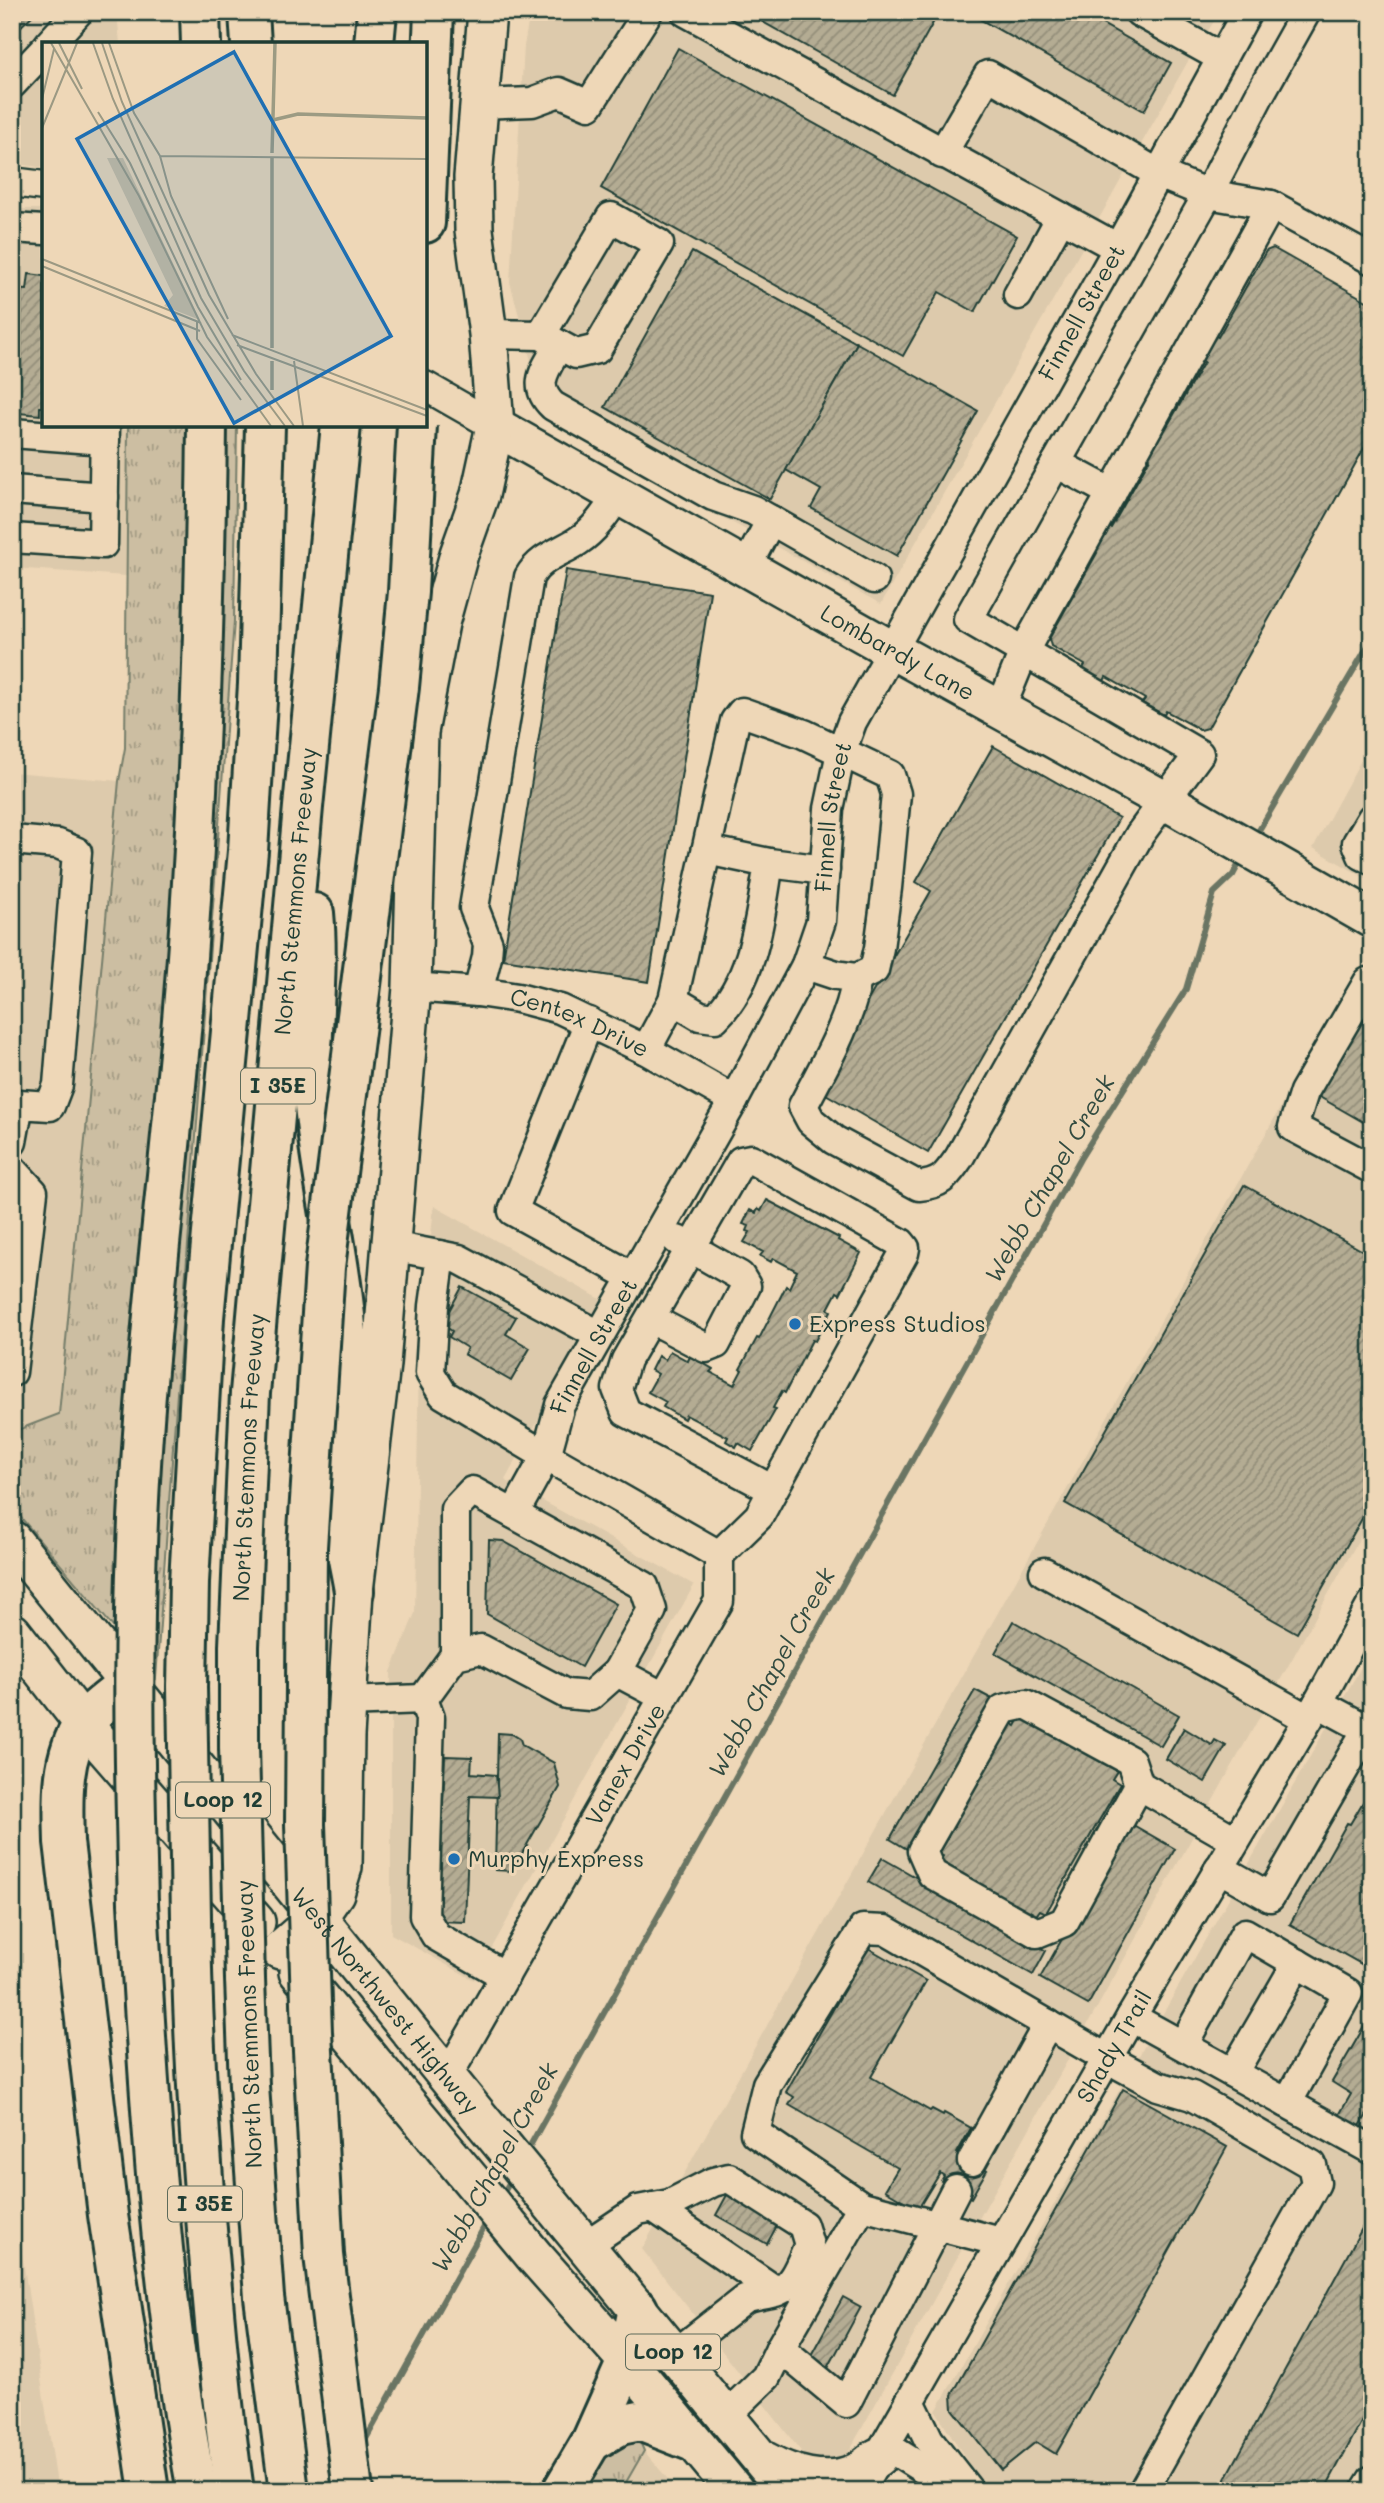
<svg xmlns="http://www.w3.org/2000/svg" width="1384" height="2503" font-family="Mali,sans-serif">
	<defs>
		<pattern id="grass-tufts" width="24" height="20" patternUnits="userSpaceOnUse" patternTransform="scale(1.75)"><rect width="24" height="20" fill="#ccbea2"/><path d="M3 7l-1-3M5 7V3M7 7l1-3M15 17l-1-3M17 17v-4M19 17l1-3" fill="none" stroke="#a59c85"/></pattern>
		<pattern id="building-hatch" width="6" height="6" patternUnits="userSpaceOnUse" patternTransform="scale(1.75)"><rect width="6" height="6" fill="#b4ac93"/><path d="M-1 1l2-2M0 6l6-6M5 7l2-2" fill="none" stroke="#928d79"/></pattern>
	</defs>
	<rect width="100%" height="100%" fill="#eed7b7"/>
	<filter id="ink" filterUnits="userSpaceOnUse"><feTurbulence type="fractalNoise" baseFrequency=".0143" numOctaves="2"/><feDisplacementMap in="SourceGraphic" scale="14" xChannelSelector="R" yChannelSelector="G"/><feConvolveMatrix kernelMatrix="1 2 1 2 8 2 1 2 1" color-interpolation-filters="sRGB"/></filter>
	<g filter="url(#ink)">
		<g fill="#ddcaac">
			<polygon points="12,12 117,12 120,44 44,44 44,168 12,163"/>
			<polygon points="530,12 1220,12 1187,63 881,604 547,421 510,282 524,46"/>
			<polygon points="12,209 44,209 44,425 128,425 126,576 12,568"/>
			<polygon points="1372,740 1372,882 1313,848"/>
			<polygon points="12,772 119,781 59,1414 12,1432"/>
			<polygon points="1359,967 1372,974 1372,1516 829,2487 642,2249"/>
			<polygon points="434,1206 604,1301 505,1480 694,1585 474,1980 391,1934 391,1672 415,1613 419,1353"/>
			<polygon points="1372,1648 1372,2491 986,2491 936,2411"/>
			<polygon points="12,2187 58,2491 12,2491"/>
			<polygon points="644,2451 678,2491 621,2491"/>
		</g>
		<g fill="url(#grass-tufts)" stroke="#767e6b" stroke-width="2">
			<polygon points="128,425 237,425 234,621 156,1678 12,1507 12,1432 59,1414 119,781 125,748"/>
			<polygon points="638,2437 644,2451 621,2491 585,2491 610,2450"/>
		</g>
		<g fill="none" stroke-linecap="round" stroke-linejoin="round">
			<g stroke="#6a7563" stroke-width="6">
				<polyline points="1255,837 1372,639"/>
				<polyline points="526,2153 1080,1159 1186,989 1214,893 1233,875 1242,858"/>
				<polyline points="500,2199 512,2178"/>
				<polyline points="362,2446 488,2220"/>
			</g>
		</g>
		<g fill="url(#building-hatch)" stroke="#1f3d34" stroke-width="2">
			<polygon points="12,12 36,12 16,31 20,35 12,39"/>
			<polygon points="745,12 939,12 893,95"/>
			<polygon points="967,12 1081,12 1171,63 1144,111"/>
			<polygon points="678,48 1017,236 975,312 939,292 903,356 601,188"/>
			<polygon points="1273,248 1372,304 1372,434 1208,728 1201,730 1166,711 1164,715 1142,703 1145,699 1106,677 1104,681 1082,670 1085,665 1051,646 1049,639 1097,553 1092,551 1107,526 1111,528 1150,458 1142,453 1156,428 1164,432 1204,362 1199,360 1213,334 1218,337 1266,251"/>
			<polygon points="692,252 857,343 770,499 605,407"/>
			<polygon points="29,274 44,276 44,407 40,407 40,415 19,413 18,423 12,422 12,289 27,290"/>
			<polygon points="857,343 978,411 897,556 811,508 821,490 786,470"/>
			<polygon points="566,570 710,592 649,982 503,959"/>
			<polygon points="993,746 1119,818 928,1153 817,1089 931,891 916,882"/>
			<polygon points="1361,1016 1372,1022 1372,1127 1316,1095"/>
			<polygon points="1244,1185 1372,1256 1372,1501 1297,1633 1065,1503"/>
			<polygon points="767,1200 839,1238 838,1240 861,1253 840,1294 837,1292 828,1309 831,1311 815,1341 812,1340 785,1393 782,1391 773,1408 776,1409 752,1451 738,1443 736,1447 726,1441 728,1437 686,1415 684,1419 663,1407 666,1402 648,1392 658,1374 651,1370 658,1356 665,1360 670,1351 688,1361 690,1356 713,1369 710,1372 734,1385 742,1370 740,1369 757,1338 759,1339 786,1286 789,1288 797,1271 773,1258 771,1262 760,1256 763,1252 744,1242 750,1232 747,1231 749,1226 743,1224 750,1210 756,1213 758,1209 761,1211"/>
			<polygon points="462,1287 516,1317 506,1334 530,1348 511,1381 464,1354 467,1348 449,1337 452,1331 446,1327 448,1323 444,1320"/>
			<polygon points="489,1540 503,1541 616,1604 581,1667 487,1614"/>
			<polygon points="1013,1621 1179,1715 1161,1746 995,1653"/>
			<polygon points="975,1690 992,1699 907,1849 890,1839"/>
			<polygon points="1021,1717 1117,1771 1112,1779 1120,1784 1046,1913 1040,1910 1035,1917 939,1863 943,1856 936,1852 1010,1722 1016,1726"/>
			<polygon points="1184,1728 1212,1745 1215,1740 1226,1746 1205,1782 1166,1759"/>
			<polygon points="498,1733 512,1734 520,1739 522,1745 554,1763 560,1787 512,1871 495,1870"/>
			<polygon points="445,1756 472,1757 471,1773 496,1775 498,1797 470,1796 465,1922 438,1921"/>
			<polygon points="1363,1802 1372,1807 1372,1970 1290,1924 1347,1823 1350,1824"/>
			<polygon points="1128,1822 1175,1849 1088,2005 1040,1978"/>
			<polygon points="882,1858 1046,1951 1033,1975 868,1882"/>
			<polygon points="868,1948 926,1981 871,2077 930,2111 932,2109 943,2115 944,2113 971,2128 957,2153 987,2170 971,2198 941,2181 944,2176 940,2173 918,2209 885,2190 898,2168 789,2105 794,2097 786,2092"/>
			<polygon points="1372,2013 1372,2106 1359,2128 1338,2117 1351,2094 1332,2082"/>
			<polygon points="1123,2089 1227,2147 1056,2454 1036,2442 1001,2470 953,2409 952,2395"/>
			<polygon points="728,2193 779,2222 767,2244 716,2215"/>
			<polygon points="1372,2210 1372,2402 1324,2491 1219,2491"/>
			<polygon points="843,2297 861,2307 828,2368 810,2357"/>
		</g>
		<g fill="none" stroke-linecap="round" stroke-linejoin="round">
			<defs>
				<g id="minor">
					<polyline points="686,12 1061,217 1018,295"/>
					<polyline points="1139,12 1222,58"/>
					<polyline points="49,44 78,12"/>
					<polyline points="12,84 44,50"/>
					<polyline points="479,104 532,102 559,92 589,105 648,12"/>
					<polyline points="942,154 988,75 1159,174 1208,194 1271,205 1372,260"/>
					<polyline points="12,182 44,186"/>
					<polyline points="1061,217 1118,248"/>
					<polyline points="12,228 44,230"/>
					<polyline points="488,334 541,335 576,354 597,349 659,244 611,217 541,335"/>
					<path d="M559,345C547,368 530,384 553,406L713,496L753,510L874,579"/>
					<polyline points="425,386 495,426"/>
					<polyline points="12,433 105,440"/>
					<polyline points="1056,463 1112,493"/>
					<polyline points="12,490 104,497"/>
					<polyline points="12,538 103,544 105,425"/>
					<polyline points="746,567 771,520"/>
					<polyline points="1000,710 1024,651 1271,205"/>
					<polyline points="1372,818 1357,843 1362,855 1372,860"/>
					<polyline points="12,840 58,844 77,852 58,1085 50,1106 19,1104 12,1142"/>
					<polyline points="769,863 825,870"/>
					<path d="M857,978C850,1023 824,1065 803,1106L811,1121L834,1140L919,1186C942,1184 946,1176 959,1158L1140,834L1199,754L968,619L1208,194L1260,94L1306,12"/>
					<polyline points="1372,984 1368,982 1304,1092 1293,1127 1372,1169"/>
					<path id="s1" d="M412,987L478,992L518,998L560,1009L646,1050L734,1100"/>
					<path d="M478,992L487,957L488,944L474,908L529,577C540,557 560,553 578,541C596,529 606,513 618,495"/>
					<path d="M673,1000L700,1016L715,1018C755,979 760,916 769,863L707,850"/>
					<polyline points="589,1022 513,1211 633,1277"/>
					<polyline points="646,1050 673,1000 735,721 742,712 804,734 890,775 896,794 887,888 879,948 874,970 857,978 836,975 806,965"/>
					<polyline points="12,1169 33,1192 12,1372"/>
					<polyline points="391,1246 459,1259 599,1335"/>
					<polyline points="441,1255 434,1306 430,1373 443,1394 546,1456 514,1514"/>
					<polyline points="651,1319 706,1348 716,1344 746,1286 740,1276 677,1240"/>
					<path id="s2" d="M719,1555L546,1456L560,1405L734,1100L806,965L821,921L829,809L841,752L852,722L1118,248L1247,12"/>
					<polyline points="719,1555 759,1516 773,1490 904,1253 905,1248 901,1243 751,1159 741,1161 626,1360 617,1389 626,1412 773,1490"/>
					<polyline points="1044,1572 1308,1719"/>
					<polyline points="455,1655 455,1509 472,1491 644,1586 652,1610 617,1672"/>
					<polyline points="423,1699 430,1718 424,1916 436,1936 505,1976"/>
					<polyline points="423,1699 455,1655 481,1649 566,1694 590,1696 617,1672 664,1697"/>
					<polyline points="347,1702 423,1699"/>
					<polyline points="1318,1703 1372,1732"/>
					<polyline points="1139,1785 1064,1922 1037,1933 932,1874 922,1851 1003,1709 1026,1704 1131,1761 1139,1785 1235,1840"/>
					<polyline points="1219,1868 1270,1897 1372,1721"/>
					<polyline points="1131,2017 1372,2150"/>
					<polyline points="1183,2045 1245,1933 1348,1993 1287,2103"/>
					<polyline points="1233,2073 1297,1963"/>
					<path id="s3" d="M447,2077L719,1601V1555"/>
					<polyline points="972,2161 1048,2024"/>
					<polyline points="653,2207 776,2291"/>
					<polyline points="1001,2242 862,2206 755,2133 767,2084 863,1929 885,1930 1108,2059 1158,2086 1192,2096 1312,2165 1316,2183 1143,2491"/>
					<path d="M586,2245L638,2210L670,2204L713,2182L729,2178L803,2225L809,2245C801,2261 795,2284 778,2291C767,2295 756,2295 745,2299L675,2354"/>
					<polyline points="780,2348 846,2403 956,2189"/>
					<polyline points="910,2401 929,2440 969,2491"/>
					<polyline points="726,2416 766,2377 780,2348 862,2206"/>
					<polyline points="885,2445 931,2474 947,2491"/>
					<path id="s4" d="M869,2473L1131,2017L1318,1703L1372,1604"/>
					<polyline points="1365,2491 1372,2480"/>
				</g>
				<g id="major">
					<path id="s5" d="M495,426L892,650L1166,801L1372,919"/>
					<path id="s6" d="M12,1540L476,2113L787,2491"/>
					<polyline points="12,1632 83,1723 256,1922"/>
					<polyline points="280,1950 319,1916 335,1893 343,1867 345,1736 354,1591 381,1364 412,987 419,732 440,623 459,554 480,495 495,426 488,334 474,230 473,177 487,12"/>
					<polyline points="298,1972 535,2257 627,2361 735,2491"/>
					<path d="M765,2461C790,2475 826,2486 855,2473C863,2469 870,2462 878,2457"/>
				</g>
				<g id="highway">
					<polyline points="200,12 201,44"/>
					<polyline points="249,12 251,44"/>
					<polyline points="374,44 377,12"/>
					<polyline points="425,223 434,12"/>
					<path d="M314,913C320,977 308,1041 314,1105C323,1195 347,1283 349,1374C350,1417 342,1459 341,1502C340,1528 350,1565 354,1591"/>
					<path d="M128,1683C114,1696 93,1709 83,1724C60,1758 63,1803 64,1842L108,2215L149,2491"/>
					<polyline points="187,1687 189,1582 204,1318 248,851 258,684 265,425"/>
					<path id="s7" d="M239,1747V1646L250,1393L303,807L341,425"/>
					<path d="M138,1903C149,2100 161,2297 197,2491"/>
					<path d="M191,1917C192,2025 199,2133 208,2242C215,2325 222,2408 234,2491"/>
					<polyline points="245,1979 249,2086 264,2297 289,2491"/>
					<polyline points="591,2442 620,2425 640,2421 691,2441"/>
					<polyline points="562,2491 591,2442 627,2361 638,2309"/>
				</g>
			</defs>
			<use href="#minor" stroke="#1f3d34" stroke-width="33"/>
			<use href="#major" stroke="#1f3d34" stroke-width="42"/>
			<use href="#highway" stroke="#1f3d34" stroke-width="44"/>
			<use href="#minor" stroke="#eed7b7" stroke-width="28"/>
			<use href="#major" stroke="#eed7b7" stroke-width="37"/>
			<use href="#highway" stroke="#eed7b7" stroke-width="38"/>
			<defs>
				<g id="highway-bridge">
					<polyline points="187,1687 191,1917"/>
					<polyline points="239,1747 245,1979"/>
					<path d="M138,1903C135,1785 132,1665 137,1546C143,1370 167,1195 182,1020C199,822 205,624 207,425"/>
					<polyline points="353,2491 324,2255 312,2032 305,1824 307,1547 325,1267 399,687 408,592 417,425"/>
				</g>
			</defs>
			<use href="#highway-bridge" stroke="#1f3d34" stroke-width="44" stroke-linecap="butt"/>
			<use href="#highway-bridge" stroke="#eed7b7" stroke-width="38"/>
		</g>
	</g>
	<g fill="#1f6fb2" stroke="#eed7b7" stroke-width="2.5">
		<circle cx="795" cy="1324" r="7"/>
		<circle cx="454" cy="1859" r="7"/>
	</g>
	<g text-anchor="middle" stroke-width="6" stroke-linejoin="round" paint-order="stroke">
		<g fill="#eed7b7" stroke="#5d6b5b" stroke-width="2">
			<rect x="241" y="1068.5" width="74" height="35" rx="5"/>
			<rect x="176" y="1782.5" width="94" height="35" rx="5"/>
			<rect x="168" y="2186.5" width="74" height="35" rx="5"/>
			<rect x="626" y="2334.5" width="94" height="35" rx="5"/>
		</g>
		<g font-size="21" font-weight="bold" fill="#1f3d34">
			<text x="278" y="1093">I 35E</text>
			<text x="223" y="1807">Loop 12</text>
			<text x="205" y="2211">I 35E</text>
			<text x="673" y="2359">Loop 12</text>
		</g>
		<g font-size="23" fill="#1f3d34" stroke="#eed7b7">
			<text dy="8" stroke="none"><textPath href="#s2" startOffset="1475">Finnell Street</textPath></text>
			<text dy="8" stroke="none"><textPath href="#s5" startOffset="462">Lombardy Lane</textPath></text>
			<text dy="8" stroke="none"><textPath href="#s2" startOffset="908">Finnell Street</textPath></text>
			<text dy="8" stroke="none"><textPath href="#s7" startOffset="858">North Stemmons Freeway</textPath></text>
			<text dy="8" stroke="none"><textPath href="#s1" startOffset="173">Centex Drive</textPath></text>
			<text dy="8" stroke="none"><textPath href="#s2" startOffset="320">Finnell Street</textPath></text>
			<text dy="8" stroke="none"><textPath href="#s7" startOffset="290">North Stemmons Freeway</textPath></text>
			<text dy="8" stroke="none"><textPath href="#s3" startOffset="360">Vanex Drive</textPath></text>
			<text dy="8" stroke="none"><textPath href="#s6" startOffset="593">West Northwest Highway</textPath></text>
			<text transform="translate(249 2024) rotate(-92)" y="8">North Stemmons Freeway</text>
			<text dy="8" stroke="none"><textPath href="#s4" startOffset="492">Shady Trail</textPath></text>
		</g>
		<g font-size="23" fill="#1f3d34" stroke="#eed7b7" text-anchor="start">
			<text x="809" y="1332">Express Studios</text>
			<text x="468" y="1867">Murphy Express</text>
		</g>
		<g font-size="24" font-style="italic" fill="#324b40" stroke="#eed7b7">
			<text transform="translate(1050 1179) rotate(-60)" y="8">Webb Chapel Creek</text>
			<text transform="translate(772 1673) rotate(-61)" y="8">Webb Chapel Creek</text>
			<text transform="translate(495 2168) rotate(-61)" y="8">Webb Chapel Creek</text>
		</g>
	</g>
	<g transform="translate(42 42)">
		<rect width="385" height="385" fill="#eed7b7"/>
		<path d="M65,116H81L158,278L122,264L131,253Z" fill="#ccbea2"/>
		<path fill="none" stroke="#9c9b83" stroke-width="3.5" d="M231,78L256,72L385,76M230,111L233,1M230,116V306M230,348V319"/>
		<path fill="none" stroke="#9b9983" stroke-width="2" d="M9,1L97,154L165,295L229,384M17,1L40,47M51,1L71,57L159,256L202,329L243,384M60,1L80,60L167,253L214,332L252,384M67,1L92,71L118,114L129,154L186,277M0,57L12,7M56,70L88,121L156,265L199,338M0,86L35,1M118,114L385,117M0,217L159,281M0,224L158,289M155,280V297L199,358M190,293L385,368M195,303L385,374M252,319L261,384"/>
		<path fill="#1f6fb2" fill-opacity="0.15" stroke="#1f6fb2" stroke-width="3.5" d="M192,10L349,294L192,381L35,97Z"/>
		<rect width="385" height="385" fill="none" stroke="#1f3d34" stroke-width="3.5"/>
	</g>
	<rect width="1384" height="2503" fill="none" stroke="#eed7b7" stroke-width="42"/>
	<rect x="21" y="21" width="1342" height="2461" fill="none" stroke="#1f3d34" stroke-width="2.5" filter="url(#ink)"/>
</svg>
